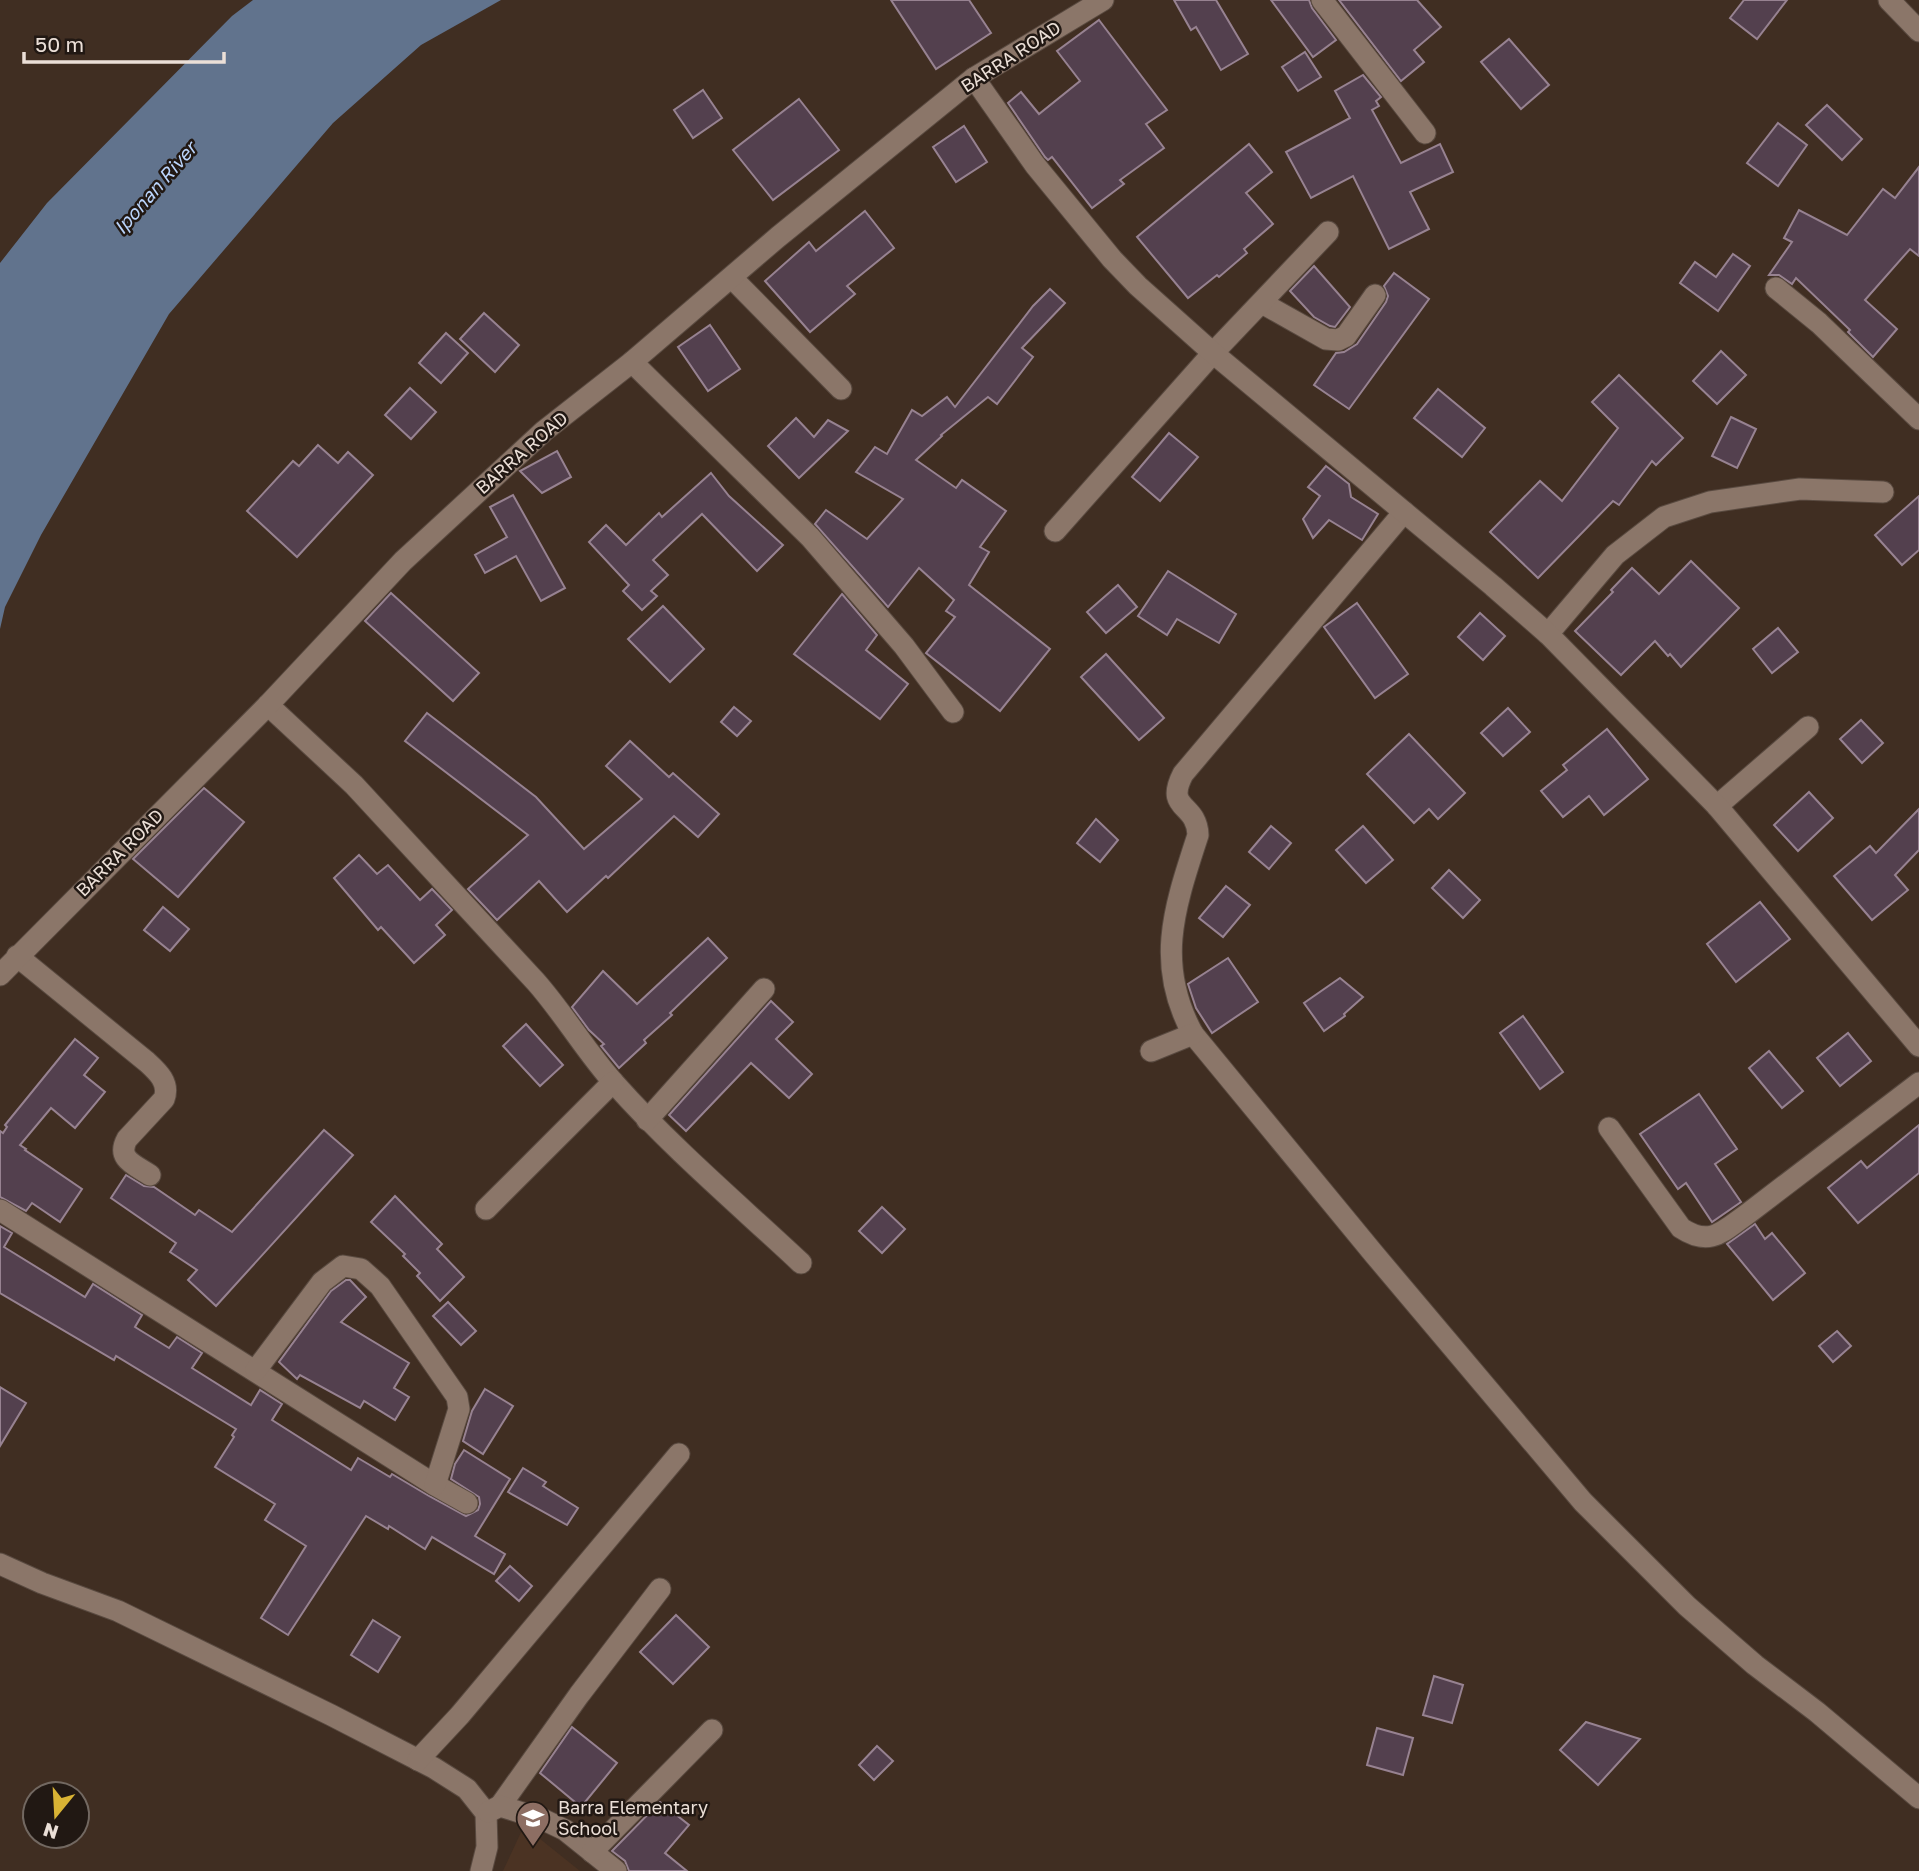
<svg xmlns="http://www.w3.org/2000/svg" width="1919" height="1871" font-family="'Golos Text',sans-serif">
	<rect width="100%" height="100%" fill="#402e22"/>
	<polygon fill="#4b3323" points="524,1826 580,1871 503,1871"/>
	<polygon fill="#61738d" points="253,0 501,0 421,45 333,123 169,314 41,535 5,607 0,629 0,263 47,203 232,16"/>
	<g fill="#53404e" stroke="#978291" stroke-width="2">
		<polygon points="891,0 969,0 991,33 936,69"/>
		<polygon points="1174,0 1216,0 1248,54 1221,70 1196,27 1191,30"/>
		<polygon points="1271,0 1309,0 1312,8 1336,40 1313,57"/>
		<polygon points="1339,0 1417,0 1441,27 1414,50 1424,62 1401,81"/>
		<polygon points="1744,0 1787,0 1757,39 1730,18"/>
		<polygon points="1099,20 1167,110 1146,124 1164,148 1120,180 1124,184 1092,208 1052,157 1048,160 1045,157 1008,103 1021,92 1039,114 1080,81 1057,51"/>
		<polygon points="1509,39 1549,85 1521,109 1481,62"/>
		<polygon points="1305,52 1321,77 1298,91 1282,67"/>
		<polygon points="1363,75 1381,97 1376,101 1379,106 1372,110 1401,163 1440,144 1453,172 1410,192 1429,229 1389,249 1353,176 1311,198 1286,152 1350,118 1335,91"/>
		<polygon points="703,90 722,118 693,138 674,110"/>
		<polygon points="799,99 839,150 773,200 733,150"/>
		<polygon points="1827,105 1862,139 1842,160 1806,125"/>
		<polygon points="1778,123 1807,145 1778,186 1747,163"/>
		<polygon points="964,126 987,162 956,182 933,147"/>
		<polygon points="1249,144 1272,172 1246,193 1273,224 1244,249 1247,253 1219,277 1217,275 1188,298 1137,237"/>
		<polygon points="1919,167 1919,256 1910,249 1865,300 1897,329 1873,357 1848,332 1850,330 1796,278 1792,284 1779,275 1769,275 1792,242 1784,238 1799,210 1847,235 1883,189 1895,198"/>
		<polygon points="865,211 894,248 847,286 855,294 810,332 765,281 809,242 816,251"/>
		<polygon points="1733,254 1750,266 1718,311 1680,283 1695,262 1716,277"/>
		<polygon points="1314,266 1350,307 1335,327 1330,326 1314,317 1290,291"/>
		<polygon points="1394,273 1429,299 1349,409 1314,385 1336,353 1344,352 1357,344 1386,302 1388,296 1384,286"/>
		<polygon points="1050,289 1065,303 1022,348 1033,357 997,404 988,397 941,435 942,436 916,460 956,488 962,480 1006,511 980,547 989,552 969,585 1050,649 1000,711 926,653 955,617 946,611 954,600 919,568 888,607 815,524 826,510 867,539 903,499 856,472 875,447 887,454 912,410 922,416 947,397 955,407 1033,306"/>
		<polygon points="484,313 519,345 495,372 460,339"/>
		<polygon points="710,325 740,369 708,391 678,347"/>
		<polygon points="446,333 468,353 441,383 419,363"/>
		<polygon points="1721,351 1746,375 1717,404 1693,381"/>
		<polygon points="1619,375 1683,438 1656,465 1652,461 1619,505 1613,501 1538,578 1490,532 1540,481 1562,501 1618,428 1592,402"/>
		<polygon points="410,388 436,412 411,439 385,415"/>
		<polygon points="1438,389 1485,428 1462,457 1414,418"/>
		<polygon points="1731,417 1756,429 1737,468 1712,456"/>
		<polygon points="796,418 814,437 828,420 848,431 799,478 768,446"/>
		<polygon points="1169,433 1198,457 1160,501 1132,477"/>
		<polygon points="318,445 338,463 348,452 373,475 297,557 247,511 293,461 299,466"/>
		<polygon points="557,451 571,477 542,493 520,471"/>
		<polygon points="1326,466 1349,484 1351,497 1378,514 1362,540 1329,520 1313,538 1303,519 1320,496 1308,487"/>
		<polygon points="711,473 729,496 783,545 757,571 702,514 653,560 668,575 651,591 657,596 642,610 623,591 629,585 589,542 606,525 626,545 659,513 662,517"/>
		<polygon points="513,495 565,588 541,601 516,556 485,573 475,555 507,537 490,507"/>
		<polygon points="1919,496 1919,550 1902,565 1875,535"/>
		<polygon points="1691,561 1739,608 1681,667 1670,654 1668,656 1655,641 1621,675 1575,631 1613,592 1611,590 1632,568 1659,594"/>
		<polygon points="1168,571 1236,614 1219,643 1177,619 1167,635 1138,616"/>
		<polygon points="1118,585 1137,607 1106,633 1087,612"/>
		<polygon points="391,593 479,673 453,701 365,621"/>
		<polygon points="842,594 877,635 866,650 908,684 880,719 794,654"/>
		<polygon points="1357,603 1408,674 1375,698 1324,627"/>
		<polygon points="663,606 704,649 670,682 628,639"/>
		<polygon points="1480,613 1505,636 1483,660 1458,637"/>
		<polygon points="1778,628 1798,652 1772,673 1753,649"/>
		<polygon points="1106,654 1164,718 1139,740 1081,677"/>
		<polygon points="734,707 751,721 737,736 721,722"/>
		<polygon points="1508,708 1530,732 1503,756 1481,733"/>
		<polygon points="427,713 536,797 584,849 642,799 606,766 630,741 669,777 673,773 719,814 698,837 674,816 608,878 606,876 567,912 539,881 497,920 468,889 528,835 405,741"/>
		<polygon points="1861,720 1883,743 1862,763 1840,739"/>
		<polygon points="1607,729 1648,779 1604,815 1589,796 1563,817 1541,791 1567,770 1563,765"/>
		<polygon points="1409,734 1465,793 1438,819 1429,809 1414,823 1367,774"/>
		<polygon points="204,788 244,822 178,897 133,859"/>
		<polygon points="1809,792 1833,818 1798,851 1774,825"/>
		<polygon points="1919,809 1919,850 1895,875 1908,890 1872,920 1834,876 1870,846 1876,853"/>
		<polygon points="1096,819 1118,840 1100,862 1077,843"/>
		<polygon points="1271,826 1291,843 1269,869 1249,852"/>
		<polygon points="1363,826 1393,860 1366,883 1336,850"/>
		<polygon points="359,855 377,874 388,865 420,900 432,889 452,910 436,925 445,935 414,963 381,927 378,930 334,878"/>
		<polygon points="1449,870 1480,900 1463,918 1432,888"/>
		<polygon points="1226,886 1250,905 1223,937 1199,918"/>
		<polygon points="1760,902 1790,939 1736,982 1707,944"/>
		<polygon points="163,907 189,929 170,951 144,930"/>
		<polygon points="708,938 727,958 670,1013 672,1015 644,1040 646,1043 619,1068 601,1046 604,1044 589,1030 572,1007 603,971 637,1004"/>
		<polygon points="1228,958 1258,1002 1212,1033 1196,1008 1188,984"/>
		<polygon points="1340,978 1363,997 1344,1014 1345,1016 1324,1031 1304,1003"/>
		<polygon points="771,1001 793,1022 776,1039 812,1074 789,1098 751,1063 686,1131 669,1115"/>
		<polygon points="1523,1016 1563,1072 1540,1089 1500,1033"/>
		<polygon points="526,1024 563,1065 540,1086 503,1046"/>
		<polygon points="1848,1033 1871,1061 1840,1086 1817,1058"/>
		<polygon points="75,1039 98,1058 84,1075 105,1092 75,1128 51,1108 20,1145 26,1149 25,1150 82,1189 60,1222 32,1203 26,1211 0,1197 0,1131 3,1133 7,1127 5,1125"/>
		<polygon points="1769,1051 1803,1091 1782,1108 1749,1068"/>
		<polygon points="1699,1094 1737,1149 1715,1164 1741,1202 1712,1222 1686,1183 1678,1189 1640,1134"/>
		<polygon points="1919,1125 1919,1173 1858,1223 1828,1188 1861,1161 1867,1168"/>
		<polygon points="324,1130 353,1155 216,1306 188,1280 197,1270 170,1252 176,1243 111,1198 126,1175 144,1186 154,1187 195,1215 199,1210 232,1232"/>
		<polygon points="395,1196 442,1244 437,1249 464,1277 440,1301 417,1276 420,1273 403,1256 405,1254 371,1222"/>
		<polygon points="882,1207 905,1229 882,1253 859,1231"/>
		<polygon points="1755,1224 1765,1239 1772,1233 1805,1273 1773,1300 1727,1244"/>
		<polygon points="0,1226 12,1233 4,1247 85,1297 93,1284 142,1315 135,1327 169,1348 177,1337 202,1353 192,1368 251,1405 260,1390 282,1404 272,1420 351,1470 358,1458 390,1477 392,1474 429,1496 466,1516 478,1510 480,1504 479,1497 451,1479 455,1464 464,1450 510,1479 475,1536 505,1554 494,1574 432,1537 425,1549 389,1526 388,1529 366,1516 288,1635 261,1618 306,1546 265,1520 275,1504 215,1467 234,1437 232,1435 236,1429 116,1356 114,1360 0,1293"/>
		<polygon points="346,1280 350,1280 366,1297 341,1322 409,1363 394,1388 409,1397 395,1420 364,1401 360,1408 300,1375 297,1379 279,1362 331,1291"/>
		<polygon points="448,1302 476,1331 461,1345 433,1316"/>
		<polygon points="1837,1331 1851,1346 1833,1362 1819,1346"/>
		<polygon points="0,1387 26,1403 0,1446"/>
		<polygon points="485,1389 513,1406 483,1454 463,1441 472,1411"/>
		<polygon points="523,1468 546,1482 543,1486 578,1508 567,1525 508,1492"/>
		<polygon points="510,1566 532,1586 519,1601 496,1581"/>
		<polygon points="676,1615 709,1647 673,1684 640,1652"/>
		<polygon points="373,1620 400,1637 378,1672 351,1655"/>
		<polygon points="1434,1676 1463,1685 1452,1723 1423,1715"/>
		<polygon points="1586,1722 1640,1739 1598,1785 1560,1750"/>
		<polygon points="572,1727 617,1763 581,1807 540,1773"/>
		<polygon points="1377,1728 1413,1738 1403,1775 1367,1765"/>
		<polygon points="877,1746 893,1761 874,1780 859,1765"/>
		<polygon points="660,1802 689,1825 665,1853 687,1871 629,1871 625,1861 612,1851"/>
	</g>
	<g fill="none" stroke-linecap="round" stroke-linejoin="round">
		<defs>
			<g id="street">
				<polyline points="1322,0 1425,133"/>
				<polyline points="1889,0 1919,31"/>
				<polyline points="732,278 841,389"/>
				<polyline points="1776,288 1819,323 1919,419"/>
				<polyline points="1262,303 1326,339 1338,340 1346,336 1375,295"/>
				<polyline points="632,362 810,537 904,646 953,712"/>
				<path d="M1404,512L1183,774C1164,811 1197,802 1198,835C1175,906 1154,963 1193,1034L1374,1254L1583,1502L1687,1606L1755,1665L1817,1712L1919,1798"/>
				<polyline points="1055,531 1213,353 1328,232"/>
				<polyline points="1548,634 1615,555 1664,517 1710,502 1800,489 1883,492"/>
				<path d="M268,705L354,785L536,982C565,1015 586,1052 615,1084C672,1148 738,1204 801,1263"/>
				<polyline points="1717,806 1808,727"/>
				<path d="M17,956L147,1062C158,1072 170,1083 164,1099L127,1139C116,1159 135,1165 150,1175"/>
				<polyline points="1151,1051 1193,1034"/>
				<polyline points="647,1120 764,989"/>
				<path d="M1609,1128L1681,1228C1710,1247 1722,1232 1746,1215L1919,1083"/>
				<polyline points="486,1209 613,1082"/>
				<polyline points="0,1210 435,1485 467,1503"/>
				<polyline points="256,1370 322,1282 343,1266 361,1269 380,1286 457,1397 459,1409 435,1485"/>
				<polyline points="0,1564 42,1583 118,1611 331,1715 434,1768 467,1789 486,1813 487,1847 481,1871"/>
				<polyline points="418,1760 460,1715 679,1454"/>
				<polyline points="500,1806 579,1695 660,1589"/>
				<polyline points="488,1812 500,1806 542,1819 565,1830 616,1871"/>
				<polyline points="592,1852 712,1730"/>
			</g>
			<g id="secondary">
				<polyline points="974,78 1035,165 1112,259 1138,286 1213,353 1493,586 1548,634 1717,806 1919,1046"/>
				<polyline points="0,975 268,705 403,561 544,431 632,362 778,237 974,78 1103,0"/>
			</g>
		</defs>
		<use href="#street" stroke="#594a40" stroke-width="23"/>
		<use href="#secondary" stroke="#594a40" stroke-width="23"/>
		<use href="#street" stroke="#8b7669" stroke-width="21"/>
		<use href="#secondary" stroke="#8b7669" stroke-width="21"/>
	</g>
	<defs>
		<symbol id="school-pin" viewBox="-11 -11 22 30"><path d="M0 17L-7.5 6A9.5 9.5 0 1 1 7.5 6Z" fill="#8d6e63" stroke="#211813"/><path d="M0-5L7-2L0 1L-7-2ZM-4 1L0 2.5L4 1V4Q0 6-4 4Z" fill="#fff"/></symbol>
	</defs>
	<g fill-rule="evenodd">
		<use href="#school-pin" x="514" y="1799" width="38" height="52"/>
	</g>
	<g text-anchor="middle" stroke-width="5" stroke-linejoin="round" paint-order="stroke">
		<g font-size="18" fill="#ebdfd7" stroke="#211813">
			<text transform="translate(1011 57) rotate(-33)" y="6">BARRA ROAD</text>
			<text transform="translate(522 453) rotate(-41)" y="6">BARRA ROAD</text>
			<text transform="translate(120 853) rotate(-45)" y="6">BARRA ROAD</text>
		</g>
		<g font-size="18" fill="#ebdfd7" stroke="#211813" text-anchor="start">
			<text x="558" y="1814">Barra Elementary<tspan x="558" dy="21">School</tspan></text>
		</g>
		<g font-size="19" font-style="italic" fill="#bad4fb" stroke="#211813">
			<text transform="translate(155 188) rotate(-49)" y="7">Iponan River</text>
		</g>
	</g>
	<g transform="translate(56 1815) rotate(198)"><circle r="33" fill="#211813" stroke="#726861" stroke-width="2"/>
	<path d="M0-5L12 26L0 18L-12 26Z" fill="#d9b334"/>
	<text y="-10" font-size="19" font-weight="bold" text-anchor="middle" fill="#ebdfd7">N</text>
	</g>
	<path d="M24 52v10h200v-10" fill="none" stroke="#ebdfd7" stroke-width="3.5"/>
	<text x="35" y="52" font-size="21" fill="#ebdfd7" stroke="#211813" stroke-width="5" paint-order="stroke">50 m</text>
</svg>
